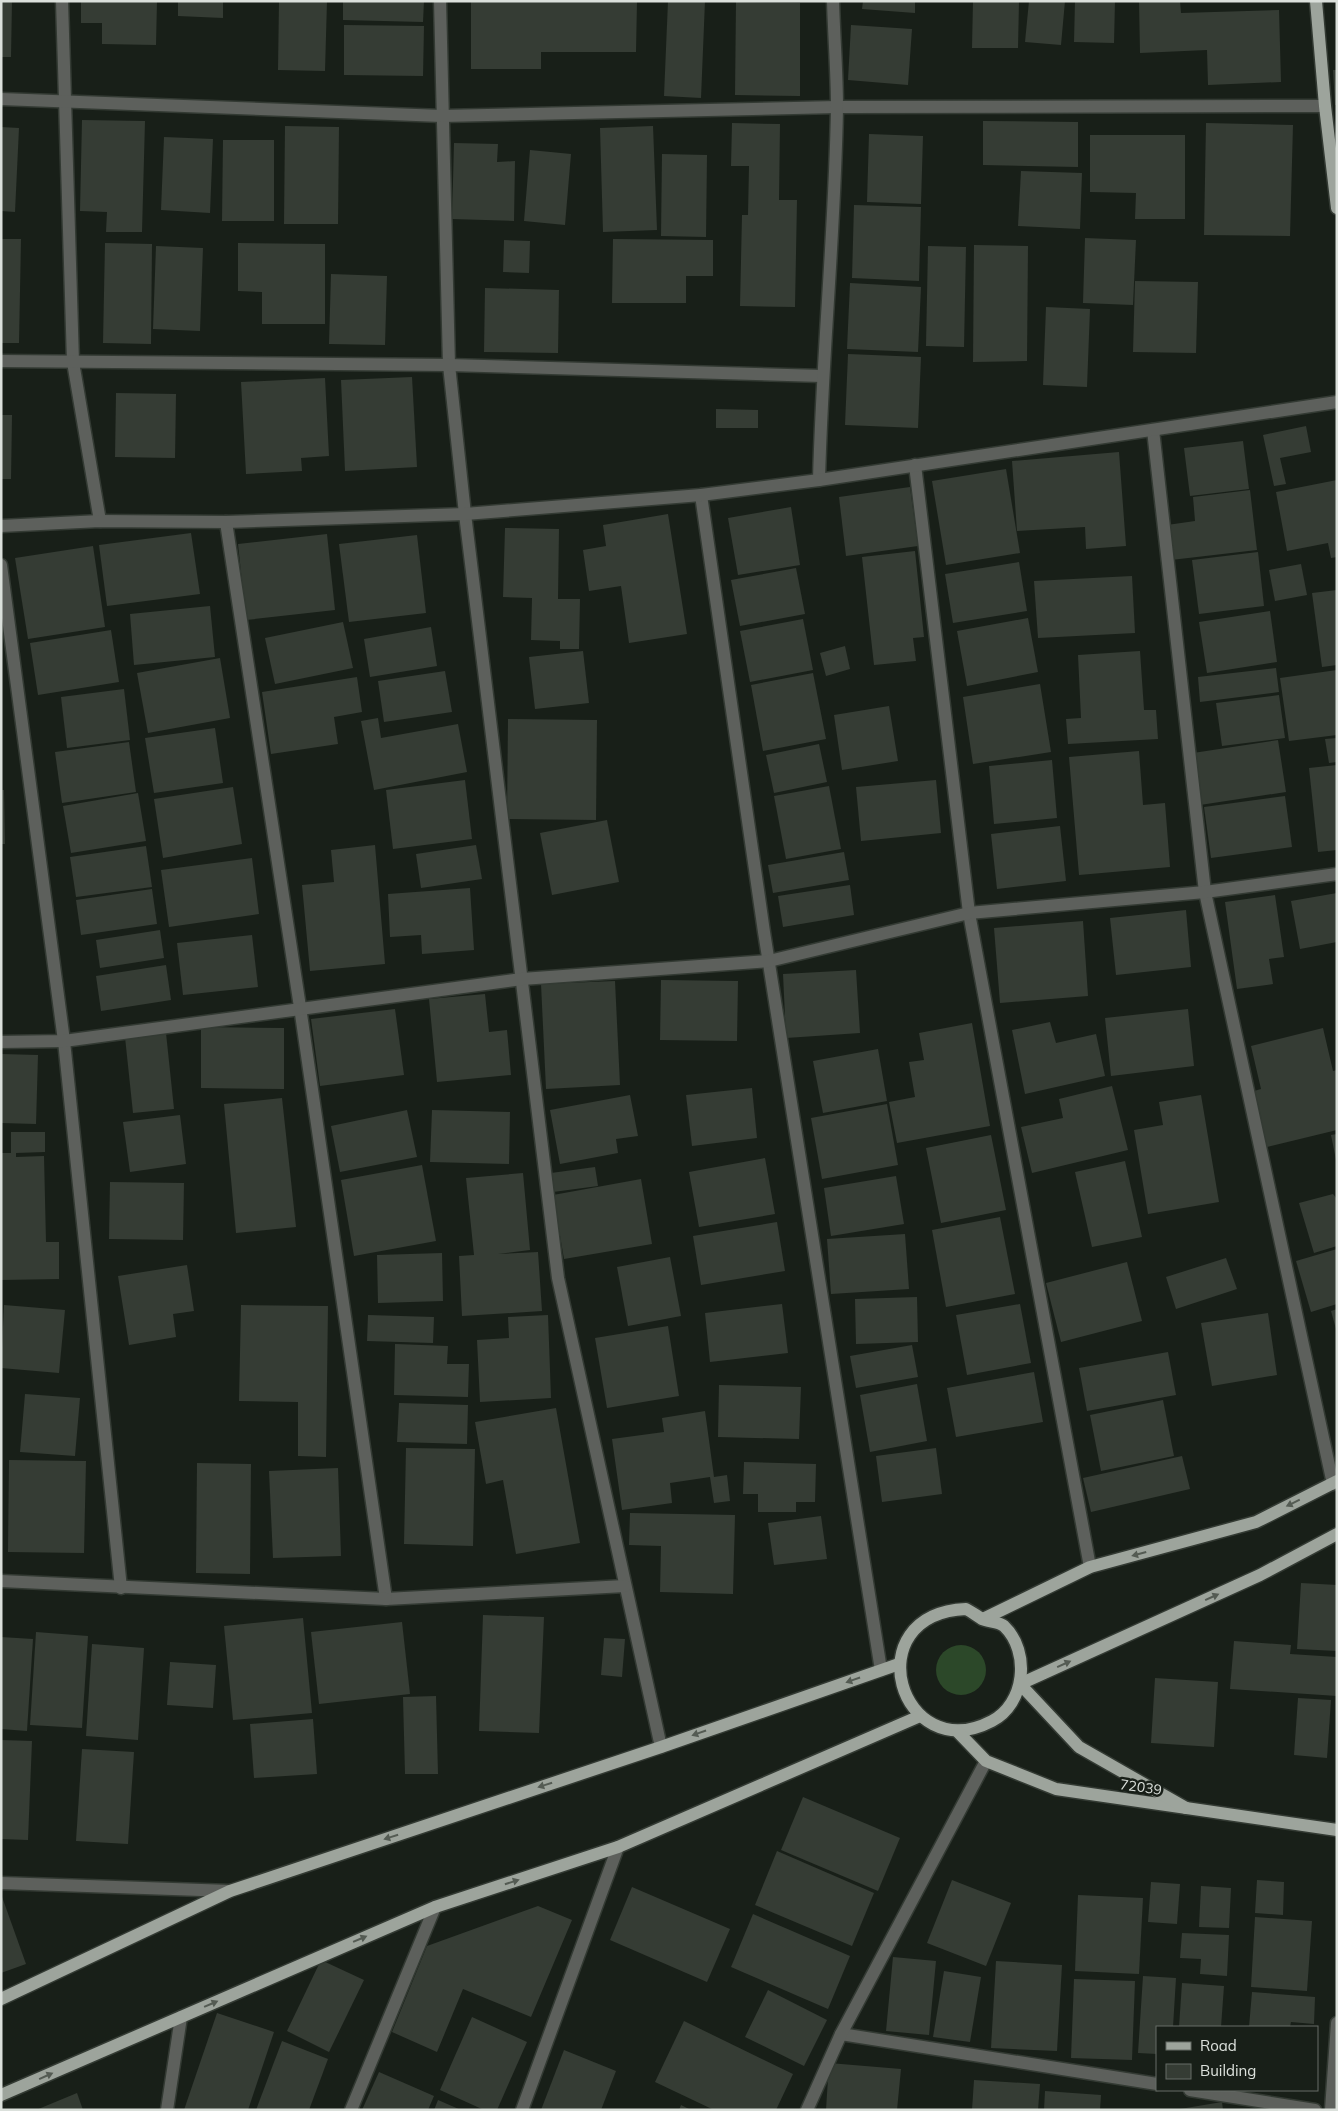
<svg xmlns="http://www.w3.org/2000/svg" width="1338" height="2111" font-family="Mulish,sans-serif">
	<rect width="100%" height="100%" fill="#181f18"/>
	<circle fill="#2c4829" cx="961" cy="1670" r="25"/>
	<g fill="#353c34">
		<polygon points="1,1 12,1 11,57 1,57"/>
		<polygon points="81,1 157,1 156,45 102,44 102,23 81,23"/>
		<polygon points="178,1 223,1 223,18 178,16"/>
		<polygon points="279,1 327,1 325,71 278,70"/>
		<polygon points="343,1 424,1 423,22 343,20"/>
		<polygon points="471,1 637,1 636,52 541,52 541,69 471,69"/>
		<polygon points="668,1 705,1 701,98 664,96"/>
		<polygon points="863,1 915,1 915,13 862,9"/>
		<polygon points="973,1 1019,1 1018,48 972,48"/>
		<polygon points="1029,1 1065,1 1061,45 1025,42"/>
		<polygon points="1075,1 1115,1 1114,43 1074,42"/>
		<polygon points="1139,1 1180,1 1181,13 1279,10 1281,82 1208,85 1207,50 1140,53"/>
		<polygon points="736,2 800,3 800,96 735,95"/>
		<polygon points="344,25 424,26 423,76 344,75"/>
		<polygon points="851,25 912,29 908,85 848,80"/>
		<polygon points="1333,70 1337,70 1337,105 1335,105"/>
		<polygon points="82,120 145,121 142,232 106,232 107,212 80,211"/>
		<polygon points="983,121 1078,122 1078,167 983,165"/>
		<polygon points="732,123 780,124 779,200 797,200 795,307 740,306 742,215 748,215 749,166 731,166"/>
		<polygon points="1206,123 1293,125 1290,236 1204,235"/>
		<polygon points="285,126 339,127 338,224 284,224"/>
		<polygon points="653,126 657,230 603,232 600,128"/>
		<polygon points="1,127 19,128 15,212 1,211"/>
		<polygon points="869,134 923,136 921,204 867,202"/>
		<polygon points="1090,135 1185,135 1185,219 1135,219 1136,193 1090,192"/>
		<polygon points="164,137 213,139 210,213 161,210"/>
		<polygon points="223,140 274,140 274,221 222,221"/>
		<polygon points="454,143 498,144 497,162 515,161 514,221 452,219"/>
		<polygon points="530,150 571,154 565,225 524,221"/>
		<polygon points="662,154 707,155 706,237 661,236"/>
		<polygon points="1021,171 1082,173 1080,229 1018,226"/>
		<polygon points="854,205 921,207 919,281 852,278"/>
		<polygon points="1085,238 1136,240 1133,305 1083,303"/>
		<polygon points="1,239 21,239 19,343 1,343"/>
		<polygon points="613,239 713,240 713,276 686,276 686,303 612,303"/>
		<polygon points="504,240 530,241 529,273 503,272"/>
		<polygon points="105,243 152,244 151,344 103,343"/>
		<polygon points="238,243 325,244 325,324 262,324 262,292 238,291"/>
		<polygon points="974,245 1028,246 1027,361 973,362"/>
		<polygon points="156,246 203,248 200,331 153,329"/>
		<polygon points="928,246 966,247 964,347 926,346"/>
		<polygon points="331,274 387,276 385,345 329,344"/>
		<polygon points="1135,281 1198,282 1196,353 1133,352"/>
		<polygon points="850,283 921,287 918,352 847,349"/>
		<polygon points="485,288 559,290 558,353 484,352"/>
		<polygon points="1046,307 1090,309 1087,387 1043,385"/>
		<polygon points="848,354 921,357 918,428 845,425"/>
		<polygon points="412,377 417,467 345,471 341,380"/>
		<polygon points="325,378 329,456 301,458 302,471 246,474 241,382"/>
		<polygon points="116,393 176,394 175,458 115,457"/>
		<polygon points="716,409 758,410 758,428 716,428"/>
		<polygon points="1,415 12,415 11,479 1,479"/>
		<polygon points="1306,426 1311,452 1280,458 1286,484 1274,486 1263,435"/>
		<polygon points="1243,441 1249,489 1190,496 1184,448"/>
		<polygon points="1119,452 1126,546 1086,549 1085,527 1017,531 1012,461"/>
		<polygon points="1006,469 1020,553 946,565 932,481"/>
		<polygon points="1337,480 1337,557 1331,558 1328,543 1287,551 1276,492"/>
		<polygon points="910,487 918,546 846,556 839,497"/>
		<polygon points="1250,490 1257,550 1171,560 1167,525 1195,521 1193,497"/>
		<polygon points="791,507 800,565 738,575 728,518"/>
		<polygon points="668,514 687,634 629,643 621,586 589,591 583,550 606,546 603,525"/>
		<polygon points="505,528 559,529 558,599 580,599 579,649 560,649 560,641 531,640 532,598 503,597"/>
		<polygon points="191,533 200,594 107,606 99,545"/>
		<polygon points="327,534 335,610 246,620 238,544"/>
		<polygon points="417,535 426,613 349,622 339,544"/>
		<polygon points="93,546 105,627 28,639 15,558"/>
		<polygon points="915,551 924,637 913,638 916,661 874,665 862,557"/>
		<polygon points="1258,552 1264,606 1199,614 1192,560"/>
		<polygon points="1019,562 1027,611 953,623 945,574"/>
		<polygon points="1301,564 1307,595 1275,601 1269,570"/>
		<polygon points="796,568 805,614 740,626 731,580"/>
		<polygon points="1132,576 1135,633 1038,638 1034,581"/>
		<polygon points="1337,590 1337,665 1322,667 1312,593"/>
		<polygon points="210,606 215,657 134,665 130,614"/>
		<polygon points="1270,611 1277,662 1207,673 1199,622"/>
		<polygon points="1028,618 1038,672 967,686 957,631"/>
		<polygon points="803,619 813,670 750,682 740,631"/>
		<polygon points="343,622 353,668 275,684 265,638"/>
		<polygon points="431,627 437,666 370,677 364,639"/>
		<polygon points="111,630 119,682 38,695 30,643"/>
		<polygon points="845,646 850,669 826,676 820,653"/>
		<polygon points="583,651 589,703 535,709 529,657"/>
		<polygon points="1140,651 1144,710 1156,710 1158,739 1068,744 1066,719 1081,718 1078,655"/>
		<polygon points="220,658 230,718 148,733 137,673"/>
		<polygon points="1276,668 1279,692 1200,702 1198,677"/>
		<polygon points="1337,670 1337,735 1289,741 1280,678"/>
		<polygon points="445,671 452,712 384,722 378,681"/>
		<polygon points="813,673 826,739 763,751 751,685"/>
		<polygon points="357,677 362,712 334,717 338,744 271,754 262,692"/>
		<polygon points="1040,684 1051,752 973,764 963,697"/>
		<polygon points="124,689 130,740 67,748 61,697"/>
		<polygon points="1279,695 1285,738 1222,746 1216,703"/>
		<polygon points="889,706 898,761 842,770 834,715"/>
		<polygon points="378,718 381,738 458,724 467,772 374,790 361,721"/>
		<polygon points="508,719 597,720 596,820 507,819"/>
		<polygon points="215,728 223,783 154,793 145,738"/>
		<polygon points="1337,738 1337,762 1329,763 1325,739"/>
		<polygon points="1278,740 1286,792 1200,805 1193,753"/>
		<polygon points="129,742 136,792 62,803 55,752"/>
		<polygon points="819,744 827,782 774,793 766,755"/>
		<polygon points="1139,751 1143,805 1165,803 1170,867 1079,875 1069,757"/>
		<polygon points="1052,760 1057,818 994,824 989,766"/>
		<polygon points="1337,765 1337,850 1318,852 1309,768"/>
		<polygon points="465,780 472,839 393,849 386,790"/>
		<polygon points="936,780 941,833 861,841 856,787"/>
		<polygon points="829,786 841,849 786,859 774,796"/>
		<polygon points="233,787 242,844 163,858 154,799"/>
		<polygon points="1,790 4,790 5,844 1,844"/>
		<polygon points="138,793 146,841 71,853 63,806"/>
		<polygon points="1285,796 1292,847 1211,858 1204,807"/>
		<polygon points="607,820 619,882 552,895 540,833"/>
		<polygon points="1060,826 1066,881 997,889 991,834"/>
		<polygon points="375,845 385,964 310,971 302,885 334,882 331,850"/>
		<polygon points="476,845 482,879 421,888 416,854"/>
		<polygon points="146,846 152,887 76,897 70,857"/>
		<polygon points="844,852 849,880 773,893 768,865"/>
		<polygon points="252,858 259,914 169,927 161,870"/>
		<polygon points="850,885 854,915 783,927 778,896"/>
		<polygon points="470,888 474,950 422,954 421,935 390,937 388,894"/>
		<polygon points="152,889 157,924 81,935 76,900"/>
		<polygon points="1337,893 1337,942 1300,949 1291,901"/>
		<polygon points="1275,895 1284,957 1269,959 1273,984 1237,989 1225,902"/>
		<polygon points="1186,910 1191,967 1116,975 1110,918"/>
		<polygon points="1083,921 1088,996 1000,1003 994,928"/>
		<polygon points="160,930 164,958 100,968 96,940"/>
		<polygon points="252,935 258,987 183,995 177,943"/>
		<polygon points="166,965 171,1000 101,1011 96,976"/>
		<polygon points="856,970 860,1033 786,1038 783,974"/>
		<polygon points="661,980 738,981 737,1041 660,1040"/>
		<polygon points="615,981 620,1085 546,1089 541,984"/>
		<polygon points="485,994 489,1032 507,1030 511,1075 437,1082 429,999"/>
		<polygon points="395,1009 404,1075 320,1086 311,1019"/>
		<polygon points="1188,1009 1194,1066 1111,1076 1105,1018"/>
		<polygon points="1050,1022 1056,1043 1096,1034 1105,1076 1025,1094 1012,1030"/>
		<polygon points="972,1023 990,1126 897,1143 889,1102 915,1097 909,1062 924,1060 919,1033"/>
		<polygon points="201,1027 284,1028 284,1089 201,1088"/>
		<polygon points="1323,1028 1333,1071 1337,1070 1337,1130 1267,1147 1254,1091 1261,1089 1251,1046"/>
		<polygon points="166,1033 174,1109 133,1113 125,1037"/>
		<polygon points="878,1049 887,1101 823,1113 813,1061"/>
		<polygon points="1,1054 38,1055 36,1124 1,1123"/>
		<polygon points="1112,1086 1128,1150 1032,1173 1021,1127 1063,1118 1059,1099"/>
		<polygon points="752,1088 757,1138 692,1146 686,1095"/>
		<polygon points="630,1095 638,1136 616,1139 618,1153 560,1164 550,1110"/>
		<polygon points="1201,1095 1219,1202 1148,1214 1134,1130 1163,1125 1159,1102"/>
		<polygon points="282,1098 296,1227 236,1233 224,1104"/>
		<polygon points="887,1104 898,1165 822,1179 811,1118"/>
		<polygon points="407,1110 417,1157 340,1172 331,1126"/>
		<polygon points="432,1110 510,1112 509,1164 430,1162"/>
		<polygon points="180,1115 186,1164 130,1172 123,1122"/>
		<polygon points="11,1132 45,1132 45,1152 16,1153 16,1157 44,1156 46,1242 59,1242 59,1279 1,1280 1,1153 11,1153"/>
		<polygon points="1337,1134 1337,1159 1336,1160 1331,1135"/>
		<polygon points="991,1135 1006,1210 941,1223 926,1148"/>
		<polygon points="765,1158 775,1214 699,1227 689,1172"/>
		<polygon points="1125,1161 1142,1237 1092,1247 1075,1172"/>
		<polygon points="422,1165 436,1241 354,1256 341,1180"/>
		<polygon points="595,1167 598,1186 553,1192 551,1173"/>
		<polygon points="523,1173 530,1250 498,1254 538,1252 542,1311 462,1316 459,1256 474,1255 466,1178"/>
		<polygon points="896,1176 904,1224 831,1236 824,1188"/>
		<polygon points="641,1179 652,1244 564,1259 553,1195"/>
		<polygon points="110,1182 184,1183 183,1240 109,1239"/>
		<polygon points="1333,1194 1337,1199 1337,1246 1314,1253 1299,1203"/>
		<polygon points="1000,1217 1015,1294 946,1307 932,1230"/>
		<polygon points="777,1222 785,1271 701,1285 693,1236"/>
		<polygon points="905,1234 909,1289 831,1294 827,1239"/>
		<polygon points="1337,1249 1337,1304 1311,1312 1296,1261"/>
		<polygon points="442,1253 443,1301 378,1303 377,1255"/>
		<polygon points="670,1257 681,1316 628,1326 617,1267"/>
		<polygon points="1226,1258 1237,1289 1176,1309 1166,1277"/>
		<polygon points="1127,1262 1142,1321 1061,1342 1046,1283"/>
		<polygon points="187,1265 194,1311 173,1314 176,1337 129,1345 118,1276"/>
		<polygon points="917,1297 918,1342 856,1344 855,1299"/>
		<polygon points="782,1304 788,1353 710,1362 705,1313"/>
		<polygon points="1020,1304 1031,1363 967,1375 956,1315"/>
		<polygon points="4,1305 65,1310 59,1373 1,1368"/>
		<polygon points="241,1305 328,1306 326,1457 298,1456 298,1402 239,1401"/>
		<polygon points="1337,1309 1337,1328 1336,1329 1331,1311"/>
		<polygon points="1268,1313 1277,1375 1212,1386 1201,1323"/>
		<polygon points="368,1315 434,1317 433,1343 367,1341"/>
		<polygon points="548,1315 551,1398 480,1402 477,1340 509,1338 508,1317"/>
		<polygon points="668,1326 679,1396 607,1408 595,1338"/>
		<polygon points="395,1344 448,1346 447,1364 469,1364 468,1397 394,1395"/>
		<polygon points="912,1345 918,1377 856,1388 850,1356"/>
		<polygon points="1168,1352 1176,1395 1087,1411 1079,1368"/>
		<polygon points="1034,1372 1043,1422 956,1437 947,1388"/>
		<polygon points="917,1384 927,1441 870,1452 860,1395"/>
		<polygon points="719,1385 801,1387 799,1439 718,1437"/>
		<polygon points="25,1394 80,1398 75,1456 20,1452"/>
		<polygon points="1163,1400 1174,1456 1101,1471 1090,1415"/>
		<polygon points="399,1403 468,1405 467,1444 397,1442"/>
		<polygon points="556,1408 580,1543 516,1554 503,1480 486,1484 475,1422"/>
		<polygon points="705,1411 714,1477 727,1475 730,1501 714,1503 710,1477 670,1483 672,1503 622,1510 612,1439 664,1432 662,1418"/>
		<polygon points="406,1448 475,1449 473,1546 404,1544"/>
		<polygon points="936,1448 942,1494 882,1502 876,1456"/>
		<polygon points="1182,1456 1190,1489 1091,1512 1083,1478"/>
		<polygon points="9,1460 86,1461 84,1553 8,1552"/>
		<polygon points="744,1462 816,1464 815,1502 796,1502 796,1512 758,1512 758,1494 743,1494"/>
		<polygon points="197,1463 251,1464 250,1574 196,1573"/>
		<polygon points="338,1468 341,1556 273,1558 269,1471"/>
		<polygon points="630,1513 735,1515 733,1594 660,1592 661,1546 629,1545"/>
		<polygon points="821,1516 827,1559 774,1565 768,1523"/>
		<polygon points="1301,1583 1337,1585 1337,1651 1297,1649"/>
		<polygon points="483,1615 544,1617 539,1733 479,1731"/>
		<polygon points="303,1618 312,1713 233,1720 224,1626"/>
		<polygon points="402,1622 410,1694 319,1704 311,1632"/>
		<polygon points="36,1632 88,1636 82,1728 30,1725"/>
		<polygon points="1,1637 33,1639 27,1731 1,1729"/>
		<polygon points="604,1638 625,1639 622,1677 601,1675"/>
		<polygon points="1234,1641 1291,1645 1290,1654 1337,1657 1337,1696 1230,1689"/>
		<polygon points="92,1644 144,1648 138,1740 86,1736"/>
		<polygon points="170,1662 216,1665 213,1708 167,1705"/>
		<polygon points="1155,1678 1218,1682 1214,1747 1151,1743"/>
		<polygon points="436,1696 438,1774 405,1774 403,1697"/>
		<polygon points="1298,1698 1331,1700 1327,1758 1294,1755"/>
		<polygon points="313,1719 317,1774 254,1778 250,1724"/>
		<polygon points="1,1740 32,1741 28,1840 1,1839"/>
		<polygon points="82,1749 134,1752 128,1844 76,1841"/>
		<polygon points="803,1797 900,1838 878,1891 781,1850"/>
		<polygon points="777,1851 874,1893 852,1946 755,1905"/>
		<polygon points="952,1880 1011,1903 986,1966 927,1943"/>
		<polygon points="1257,1880 1284,1882 1283,1915 1255,1913"/>
		<polygon points="1151,1882 1180,1884 1177,1924 1148,1922"/>
		<polygon points="1201,1886 1231,1888 1229,1928 1199,1927"/>
		<polygon points="632,1887 730,1929 707,1982 610,1940"/>
		<polygon points="1,1894 26,1964 1,1973"/>
		<polygon points="1078,1895 1143,1898 1139,1974 1075,1971"/>
		<polygon points="538,1906 572,1920 531,2017 463,1989 437,2052 392,2032 427,1946"/>
		<polygon points="753,1914 850,1956 828,2009 731,1967"/>
		<polygon points="1255,1917 1312,1921 1307,1991 1251,1987"/>
		<polygon points="1182,1933 1229,1935 1227,1976 1200,1974 1201,1959 1180,1958"/>
		<polygon points="893,1957 936,1961 929,2035 886,2031"/>
		<polygon points="321,1960 364,1980 329,2052 287,2031"/>
		<polygon points="996,1961 1062,1965 1057,2051 991,2048"/>
		<polygon points="944,1971 981,1977 970,2042 933,2037"/>
		<polygon points="1143,1976 1176,1978 1173,2027 1157,2027 1157,2054 1138,2053"/>
		<polygon points="1074,1979 1135,1981 1132,2060 1071,2058"/>
		<polygon points="1182,1983 1224,1986 1221,2027 1179,2027"/>
		<polygon points="768,1990 827,2020 804,2066 745,2037"/>
		<polygon points="1252,1992 1315,1997 1314,2024 1291,2022 1290,2027 1249,2027"/>
		<polygon points="217,2013 274,2032 248,2110 184,2110"/>
		<polygon points="472,2017 527,2042 497,2110 484,2110 440,2090"/>
		<polygon points="684,2021 793,2074 776,2110 714,2110 655,2082"/>
		<polygon points="282,2041 328,2059 309,2110 256,2110"/>
		<polygon points="564,2050 616,2071 601,2110 541,2110"/>
		<polygon points="829,2063 901,2069 897,2110 826,2110"/>
		<polygon points="379,2072 434,2096 428,2110 362,2110"/>
		<polygon points="974,2080 1040,2084 1038,2110 972,2110"/>
		<polygon points="1045,2091 1101,2095 1100,2110 1044,2110"/>
		<polygon points="77,2093 83,2110 36,2110"/>
		<polygon points="438,2100 461,2110 434,2110"/>
		<polygon points="1222,2102 1223,2110 1181,2110 1180,2109"/>
		<polygon points="681,2105 691,2110 679,2110"/>
	</g>
	<g fill="none" stroke-linecap="round" stroke-linejoin="round">
		<defs>
			<g id="minor">
				<polyline points="62,1 73,362 100,521"/>
				<polyline points="440,1 449,365 465,514 558,1278 661,1747"/>
				<polyline points="1,99 442,116 837,107 1325,106"/>
				<polyline points="1,361 449,365 822,376"/>
				<polyline points="1153,430 1205,892 1333,1484"/>
				<polyline points="915,465 969,913 1090,1567"/>
				<path d="M819,480C822,356 835,232 837,108C837,72 834,37 833,1"/>
				<polyline points="701,495 764,932 881,1670"/>
				<polyline points="226,522 300,1007 386,1599 625,1586"/>
				<polyline points="1,526 100,521 226,522 465,514 701,495 819,480 1337,402"/>
				<polyline points="1,565 64,1041 121,1588"/>
				<polyline points="1,1042 64,1041 522,979 769,961 969,913 1205,892 1337,874"/>
				<polyline points="1,1581 386,1599"/>
				<polyline points="1,1883 230,1891"/>
				<polyline points="841,2034 1157,2084"/>
				<polyline points="1190,2090 1315,2110"/>
				<polyline points="167,2110 181,2017"/>
				<polyline points="351,2110 435,1907"/>
				<polyline points="522,2110 618,1847"/>
				<polyline points="807,2110 841,2034 986,1761"/>
				<polyline points="1331,2110 1337,2023"/>
			</g>
			<g id="major">
				<polyline points="1316,1 1325,106 1337,208"/>
				<path d="M966,1609C972,1612 977,1616 982,1619C989,1622 999,1622 1004,1626C1031,1652 1025,1704 992,1721C900,1769 854,1614 966,1609Z"/>
				<polyline points="983,1619 1090,1567 1256,1522 1337,1481"/>
				<polyline points="957,1731 986,1761 1056,1789 1337,1830"/>
				<polyline points="1186,1808 1079,1747 1020,1684 1260,1575 1337,1534"/>
				<polyline points="1,1999 230,1891 661,1747 899,1664"/>
				<polyline points="1,2095 435,1907 618,1847 920,1716"/>
			</g>
		</defs>
		<use href="#minor" stroke="#333a33" stroke-width="15"/>
		<use href="#major" stroke="#333a33" stroke-width="15"/>
		<use href="#minor" stroke="#5d605c" stroke-width="12"/>
		<use href="#major" stroke="#9da49c" stroke-width="12"/>
	</g>
	<defs><path id="oneway-solid" d="M-6-.8H1V-3.2L6.5 0L1 3.2V.8H-6Z" transform="scale(1.25)"/></defs>
	<g fill="#545b53">
		<use href="#oneway-solid" transform="translate(1293 1503) rotate(154)"/>
		<use href="#oneway-solid" transform="translate(1139 1554) rotate(165)"/>
		<use href="#oneway-solid" transform="translate(1212 1597) rotate(-24)"/>
		<use href="#oneway-solid" transform="translate(1064 1664) rotate(-24)"/>
		<use href="#oneway-solid" transform="translate(853 1680) rotate(161)"/>
		<use href="#oneway-solid" transform="translate(699 1733) rotate(161)"/>
		<use href="#oneway-solid" transform="translate(545 1785) rotate(162)"/>
		<use href="#oneway-solid" transform="translate(391 1837) rotate(162)"/>
		<use href="#oneway-solid" transform="translate(512 1882) rotate(-18)"/>
		<use href="#oneway-solid" transform="translate(360 1939) rotate(-23)"/>
		<use href="#oneway-solid" transform="translate(211 2004) rotate(-23)"/>
		<use href="#oneway-solid" transform="translate(46 2076) rotate(-24)"/>
	</g>
	<g text-anchor="middle" stroke-width="5" stroke-linejoin="round" paint-order="stroke">
		<g font-size="14" fill="#dbe0db" stroke="#181f18">
			<text transform="translate(1141 1787) rotate(8)" y="5">72039</text>
		</g>
	</g>
	<rect width="1338" height="2111" fill="none" stroke="#dbe0db" stroke-width="5"/>
	<rect x="1156" y="2026" width="162" height="65" fill="#181f18" stroke="#666c66"/>
	<rect x="1166" y="2042" width="25" height="8" fill="#9da49c" stroke="#666c66"/>
	<text x="1200" y="2051" font-size="15" fill="#dbe0db">Road</text>
	<rect x="1166" y="2064" width="25" height="15" fill="#353c34" stroke="#666c66"/>
	<text x="1200" y="2076" font-size="15" fill="#dbe0db">Building</text>
</svg>
